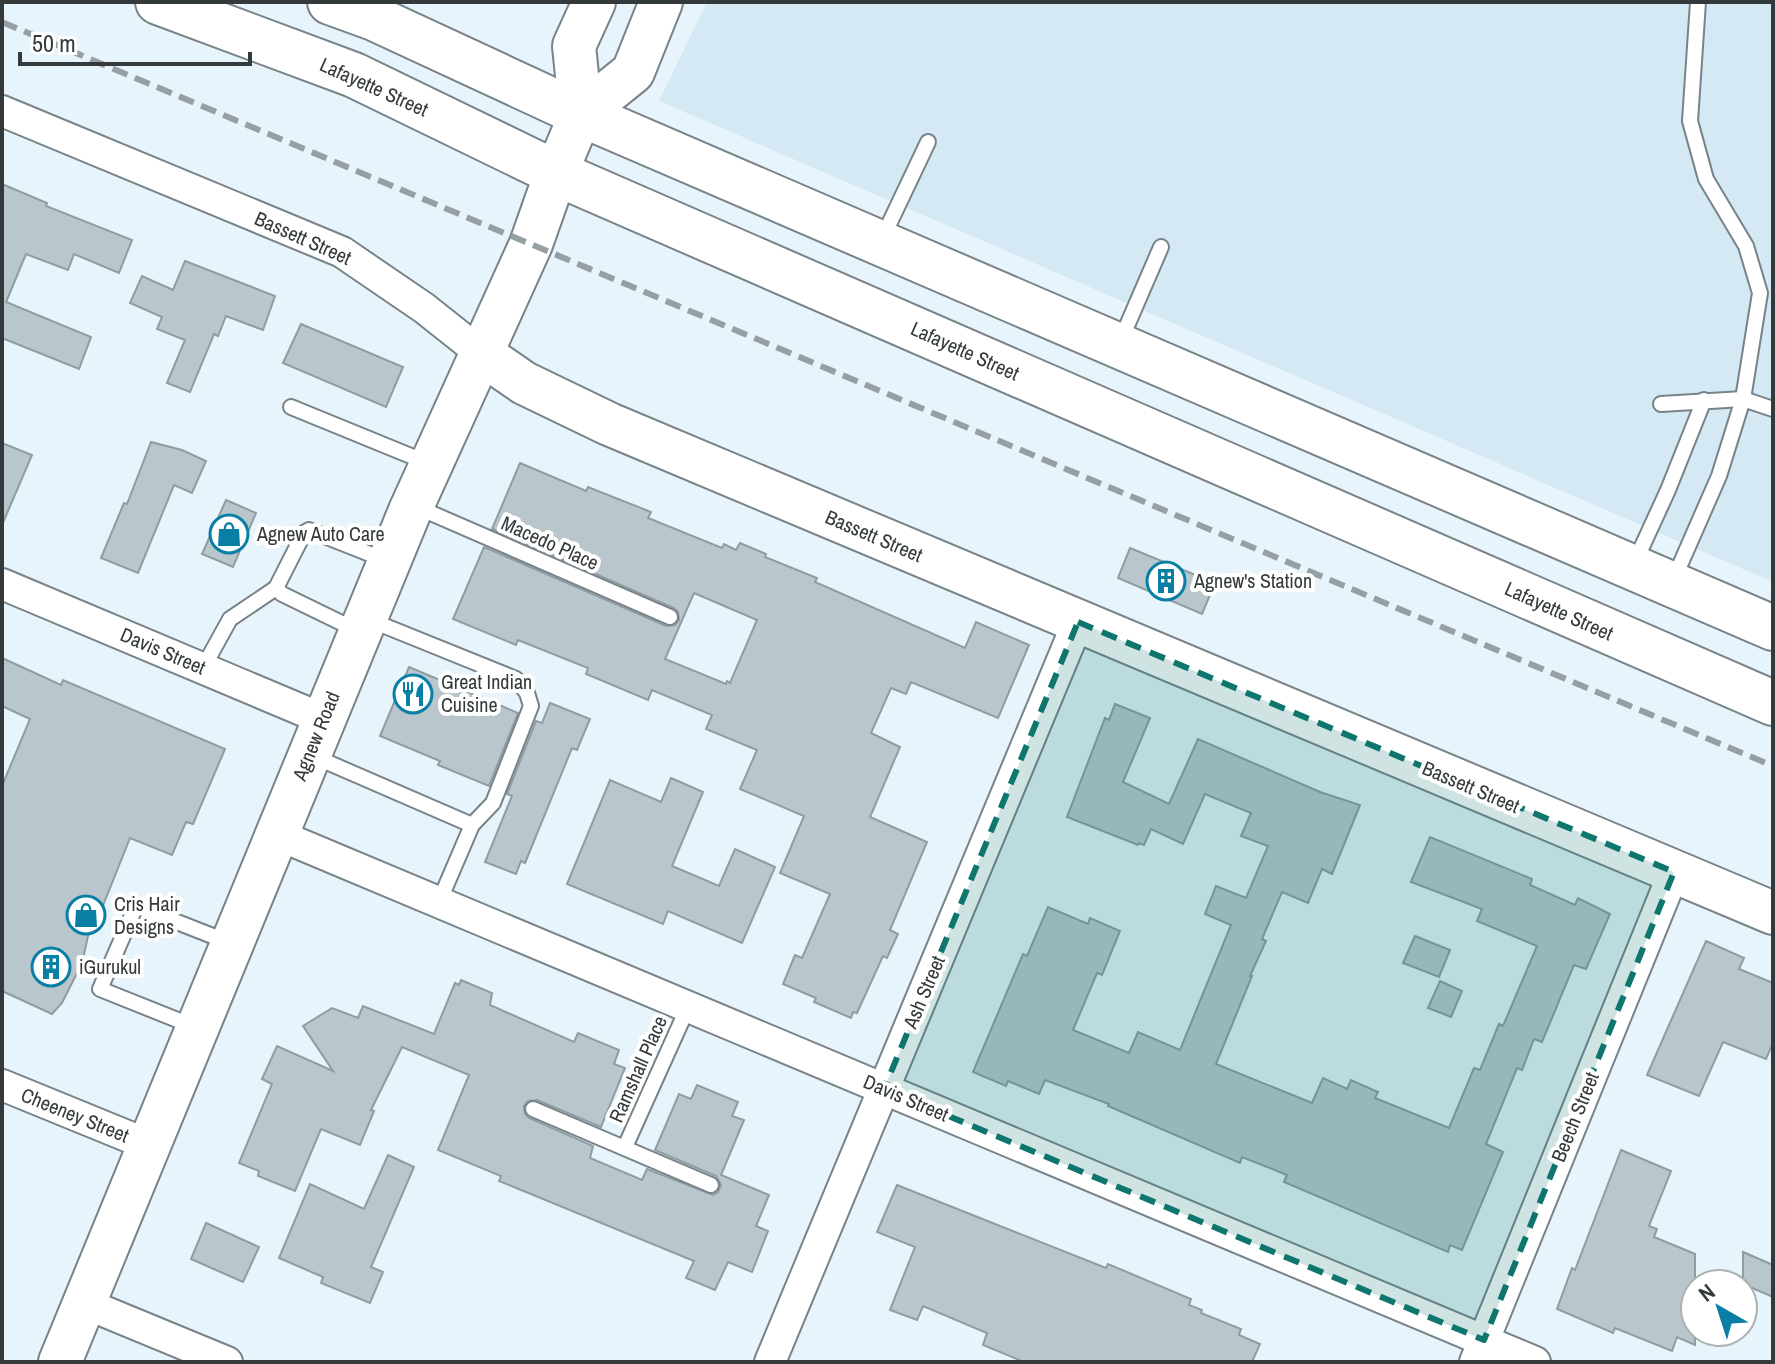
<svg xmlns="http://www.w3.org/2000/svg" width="1775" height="1364" font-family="'Archivo Narrow',sans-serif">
	<rect width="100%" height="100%" fill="#e7f4fb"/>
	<polygon fill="#d4e9f4" points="707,2 1773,2 1773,582 659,101"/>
	<g fill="#b9c7cd" stroke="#8f9ca2" stroke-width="2" fill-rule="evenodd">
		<polygon points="2,184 47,203 46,206 132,240 119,273 74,254 68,270 26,254 6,302 91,337 79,369 2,338"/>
		<polygon points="185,261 275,296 263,330 226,316 218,336 214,334 190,392 167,383 185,340 157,329 162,317 130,303 142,276 173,290"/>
		<polygon points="301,324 403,367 386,407 283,363"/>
		<polygon points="151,442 182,450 206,461 192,493 174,485 138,573 101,558 124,503 127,504"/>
		<polygon points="2,443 32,455 2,525"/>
		<path d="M520,463L586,491L588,487L651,512L648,518L722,548L724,544L736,550L740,543L766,554L765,557L817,578L815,582L965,648L976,622L1029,645L998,718L911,682L906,694L891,688L871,733L900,747L870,817L927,842L890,930L898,934L887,958L883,956L857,1013L853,1012L851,1018L814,1002L816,998L783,984L795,955L802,958L830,894L780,873L804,816L740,789L757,750L706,729L712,715L652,690L648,700L586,674L588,668L518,640L516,645L453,619L484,547L666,626L675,625L679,620L678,612L674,608L492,529ZM694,593L757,620L730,683L727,681L726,684L665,659Z"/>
		<polygon points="226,500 256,513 233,567 202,554"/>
		<polygon points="1130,548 1215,583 1202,614 1118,578"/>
		<polygon points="2,658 61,685 63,680 225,749 193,824 186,822 172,855 130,838 94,928 90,927 83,959 76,975 62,1003 52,1014 2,991 2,786 30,719 2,706"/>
		<polygon points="409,667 518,713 489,786 438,765 440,761 380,736"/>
		<polygon points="550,703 590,719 577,750 572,748 525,863 521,861 516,874 485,862 512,796 507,794 536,721 542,723"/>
		<polygon points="1115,704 1150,718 1123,782 1169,804 1198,739 1320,792 1360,805 1332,874 1322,869 1308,903 1282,892 1262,939 1266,941 1250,976 1252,976 1216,1064 1312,1103 1323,1078 1347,1089 1351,1080 1378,1092 1375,1098 1449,1128 1474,1068 1480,1070 1499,1024 1503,1026 1537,946 1477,921 1482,909 1411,882 1430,837 1532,879 1530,885 1575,905 1578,898 1610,914 1586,969 1574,965 1542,1042 1534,1039 1522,1070 1517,1068 1486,1144 1503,1152 1462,1250 1450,1245 1448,1252 1284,1182 1287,1175 1242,1157 1240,1163 1108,1106 1109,1104 1045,1080 1039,1094 1008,1081 1006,1086 973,1072 1023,954 1027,956 1048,907 1088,924 1090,918 1120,931 1102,975 1097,973 1073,1030 1129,1053 1138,1032 1180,1050 1231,925 1205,914 1216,886 1246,898 1268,846 1241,836 1251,813 1205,794 1183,844 1151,829 1144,845 1139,843 1138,845 1067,817 1105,718 1109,720"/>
		<polygon points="671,778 703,792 672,866 719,886 735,849 775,867 742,943 668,911 663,924 567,884 610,780 661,802"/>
		<polygon points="1415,936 1450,950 1439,977 1403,963"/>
		<polygon points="1706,941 1744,958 1739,969 1773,983 1773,1043 1766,1059 1723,1042 1699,1096 1647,1075"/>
		<polygon points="461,980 492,993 490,1005 574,1042 578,1033 619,1050 614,1064 625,1068 601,1127 537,1100 528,1101 524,1106 525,1114 529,1118 593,1146 590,1158 642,1180 647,1169 713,1195 718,1192 721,1185 716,1176 655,1150 679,1094 691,1099 697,1085 738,1102 732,1116 744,1120 721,1175 769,1195 756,1226 768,1231 752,1272 728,1262 715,1290 686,1278 694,1261 499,1181 501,1176 438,1150 469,1075 402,1047 371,1110 374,1111 360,1145 321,1129 295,1191 258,1176 259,1171 239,1163 272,1084 262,1079 277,1046 333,1071 303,1026 332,1008 358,1018 363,1006 434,1034 455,983 459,985"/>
		<polygon points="1440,981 1462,991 1451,1017 1428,1008"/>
		<polygon points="1621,1150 1671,1171 1649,1226 1657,1229 1654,1237 1695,1254 1695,1345 1677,1337 1672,1351 1615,1328 1613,1333 1557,1309 1572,1268 1575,1270"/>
		<polygon points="388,1155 414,1167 371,1267 383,1272 370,1303 321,1283 323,1277 279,1258 310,1184 364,1209"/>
		<polygon points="897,1185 1106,1268 1108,1264 1191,1299 1189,1305 1202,1310 1201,1313 1241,1329 1239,1335 1260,1344 1252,1362 1024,1362 983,1345 987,1333 923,1306 917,1320 890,1310 915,1247 877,1232"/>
		<polygon points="206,1223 259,1247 243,1282 191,1259"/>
		<polygon points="1743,1252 1773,1265 1773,1297 1743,1284"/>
	</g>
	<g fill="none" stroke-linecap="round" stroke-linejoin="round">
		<defs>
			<g id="lane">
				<polyline points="882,239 928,142"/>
				<polyline points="1120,342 1161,247"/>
				<polyline points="1661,404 1743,399 1773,409"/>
				<polyline points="291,407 428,463"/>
				<polyline points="417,507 670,617"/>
				<polyline points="1635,562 1668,490 1704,400"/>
				<polyline points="1673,581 1719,476 1743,399 1760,293 1746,246 1706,179 1690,121 1698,2"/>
				<polyline points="370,620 516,679 527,693 531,706 493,803 472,825"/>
				<polyline points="356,630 282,594 276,588 304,533 309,530 385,560"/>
				<polyline points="203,668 230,619 276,588"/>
				<polyline points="313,756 472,825 439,902"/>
				<polyline points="195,1027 100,989 136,906 228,942"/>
				<polyline points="533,1109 711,1185"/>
				<polyline points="625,1147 688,1007"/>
			</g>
			<g id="street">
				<polyline points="2,111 342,252 424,308 482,354"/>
				<polyline points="2,584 323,719"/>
				<polyline points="276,834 1535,1362"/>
				<polyline points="2,1085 149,1145"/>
				<polyline points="84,1303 227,1362"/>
				<polyline points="770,1362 1078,622"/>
				<polyline points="1475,1362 1674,872"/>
			</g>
			<g id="secondary">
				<polyline points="581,114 574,46 594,2"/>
				<polyline points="482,354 524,383 609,424 1773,913"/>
				<polyline points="60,1362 410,511 531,244 556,173 581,114 633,72 661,2"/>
			</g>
			<g id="primary">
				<polyline points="158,2 354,75 556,173 1773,703"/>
				<polyline points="330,2 374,18 581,114 1773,628"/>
			</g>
		</defs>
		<use href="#lane" stroke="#778389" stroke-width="18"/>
		<use href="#street" stroke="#778389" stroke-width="34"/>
		<use href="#secondary" stroke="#778389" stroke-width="46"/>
		<use href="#primary" stroke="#778389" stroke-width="48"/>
		<use href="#lane" stroke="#fff" stroke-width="14"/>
		<use href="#street" stroke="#fff" stroke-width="30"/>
		<use href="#secondary" stroke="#fff" stroke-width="42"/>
		<use href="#primary" stroke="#fff" stroke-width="44"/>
		<polyline stroke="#959fa4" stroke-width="6" stroke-dasharray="16 8" stroke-linecap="butt" points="2,22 1773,766"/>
	</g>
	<path fill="#0f766e" fill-opacity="0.2" stroke="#0f766e" stroke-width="6" stroke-dasharray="16 10" stroke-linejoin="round" d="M1078,622L1674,872L1484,1340L884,1089Z"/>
	<defs>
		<symbol id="shop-ring" viewBox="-11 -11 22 22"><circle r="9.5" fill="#fff" stroke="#097fa6" stroke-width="1.5"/><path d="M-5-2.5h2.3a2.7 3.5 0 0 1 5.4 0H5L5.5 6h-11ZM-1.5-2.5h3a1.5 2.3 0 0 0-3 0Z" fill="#097fa6"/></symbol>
		<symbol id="building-ring" viewBox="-11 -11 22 22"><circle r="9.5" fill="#fff" stroke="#097fa6" stroke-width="1.5"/><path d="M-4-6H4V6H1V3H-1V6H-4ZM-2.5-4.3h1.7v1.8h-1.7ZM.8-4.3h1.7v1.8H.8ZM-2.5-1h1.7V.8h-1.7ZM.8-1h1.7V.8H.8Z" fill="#097fa6"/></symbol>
		<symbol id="restaurant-ring" viewBox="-11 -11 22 22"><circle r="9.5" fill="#fff" stroke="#097fa6" stroke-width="1.5"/><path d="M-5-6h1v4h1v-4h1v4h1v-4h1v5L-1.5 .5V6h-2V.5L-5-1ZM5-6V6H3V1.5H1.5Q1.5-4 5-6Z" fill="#097fa6"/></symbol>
	</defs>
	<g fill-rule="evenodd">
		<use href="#shop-ring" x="207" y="512" width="44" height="44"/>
		<use href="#building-ring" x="1144" y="559" width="44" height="44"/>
		<use href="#restaurant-ring" x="391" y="672" width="44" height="44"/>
		<use href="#shop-ring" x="64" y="893" width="44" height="44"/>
		<use href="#building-ring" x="29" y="945" width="44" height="44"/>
	</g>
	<g text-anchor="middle" stroke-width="8" stroke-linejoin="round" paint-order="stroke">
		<g font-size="20" fill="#343a3c" stroke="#fff">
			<text transform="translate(374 87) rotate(24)" y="7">Lafayette Street</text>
			<text transform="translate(303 238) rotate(24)" y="7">Bassett Street</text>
			<text transform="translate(965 351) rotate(24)" y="7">Lafayette Street</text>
			<text transform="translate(874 536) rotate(23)" y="7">Bassett Street</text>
			<text transform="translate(550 543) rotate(24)" y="7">Macedo Place</text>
			<text transform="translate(1559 611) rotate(24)" y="7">Lafayette Street</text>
			<text transform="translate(163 651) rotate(23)" y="7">Davis Street</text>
			<text transform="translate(316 736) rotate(-68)" y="7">Agnew Road</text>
			<text transform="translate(1471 787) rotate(23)" y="7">Bassett Street</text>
			<text transform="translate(924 992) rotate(-67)" y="7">Ash Street</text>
			<text transform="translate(638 1069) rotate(-66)" y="7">Ramshall Place</text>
			<text transform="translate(906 1098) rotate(23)" y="7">Davis Street</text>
			<text transform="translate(75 1115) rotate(22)" y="7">Cheeney Street</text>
			<text transform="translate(1575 1117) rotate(-68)" y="7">Beech Street</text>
		</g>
		<g font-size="20" fill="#343a3c" stroke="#fff" text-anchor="start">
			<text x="257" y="541">Agnew Auto Care</text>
			<text x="1194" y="588">Agnew's Station</text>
			<text x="441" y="689">Great Indian<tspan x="441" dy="23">Cuisine</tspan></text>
			<text x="114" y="911">Cris Hair<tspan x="114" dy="23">Designs</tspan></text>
			<text x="79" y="974">iGurukul</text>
		</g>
	</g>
	<rect width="1775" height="1364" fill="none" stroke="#343a3c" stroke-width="8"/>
	<g transform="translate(1719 1308) rotate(321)"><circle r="38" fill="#ffffff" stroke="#aeb0b1" stroke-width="2"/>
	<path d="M0-6L14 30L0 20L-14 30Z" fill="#097fa6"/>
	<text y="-12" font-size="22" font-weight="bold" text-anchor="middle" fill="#343a3c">N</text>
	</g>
	<path d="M20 52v12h230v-12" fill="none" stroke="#343a3c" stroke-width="4"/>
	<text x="32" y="52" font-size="24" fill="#343a3c" stroke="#ffffff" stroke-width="6" paint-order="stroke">50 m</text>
</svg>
